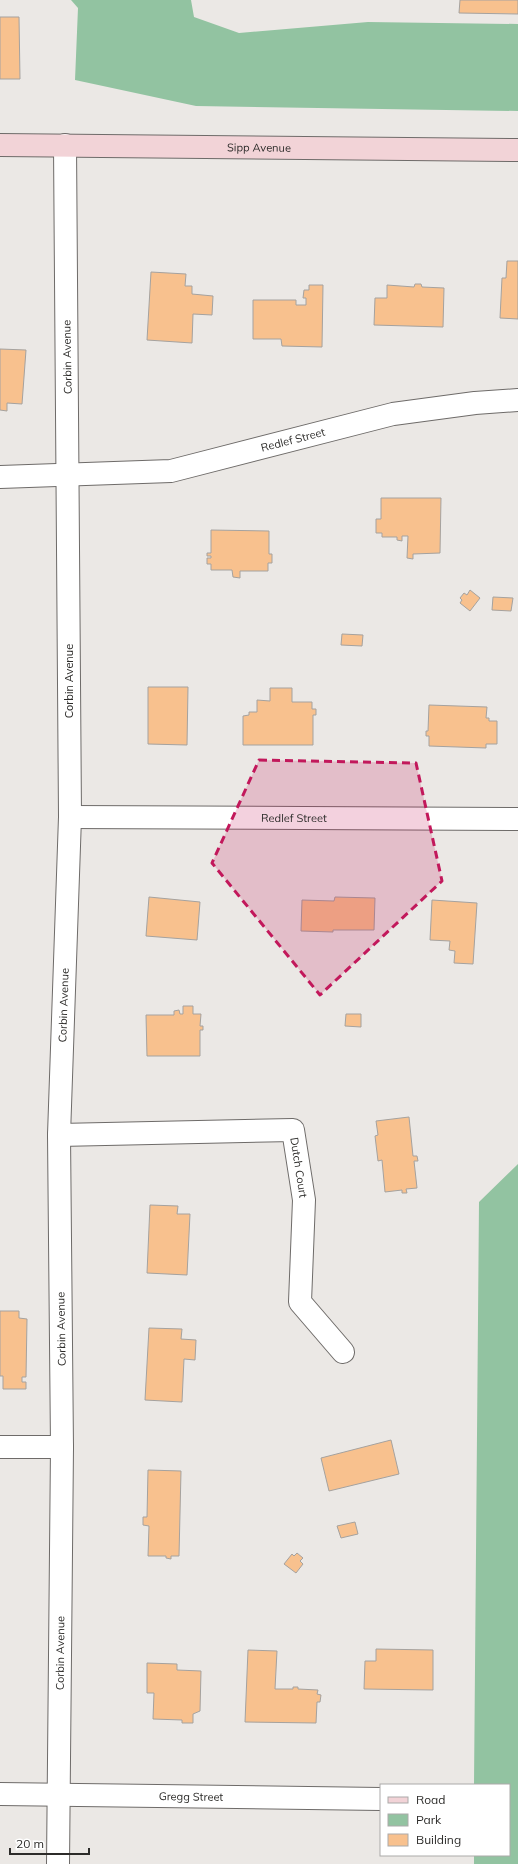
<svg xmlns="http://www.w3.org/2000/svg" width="518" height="1864" font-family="Mulish,sans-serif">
	<rect width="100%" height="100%" fill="#ebe8e5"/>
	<g fill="#92c3a1">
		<polygon points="71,0 191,0 194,17 239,33 368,22 518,24 518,111 196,106 75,80 78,8"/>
		<polygon points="518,1164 518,1864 474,1864 474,1855 509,1855 509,1785 474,1785 479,1202"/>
	</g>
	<g fill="#f8c18e" stroke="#a5a29f">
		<polygon points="460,0 518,0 518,14 459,13"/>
		<polygon points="0,17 19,17 20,79 0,79"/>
		<polygon points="507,261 518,261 518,319 500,318 502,278 506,278"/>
		<polygon points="151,272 186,274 185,286 192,286 192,294 213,296 212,315 193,314 192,343 147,340"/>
		<polygon points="415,284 421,284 422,287 444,288 443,327 374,325 375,298 387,298 387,285 414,287"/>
		<polygon points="309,285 323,285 322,347 282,346 281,339 253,339 253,300 296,300 296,305 306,305 306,298 303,298 304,290 309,290"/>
		<polygon points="0,349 26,350 22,404 7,403 7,411 0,410"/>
		<polygon points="381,498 441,498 440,553 413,554 413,559 407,558 408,536 402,536 402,541 397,540 397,537 382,537 382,533 376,533 376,519 381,519"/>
		<polygon points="211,530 269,531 269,554 272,554 272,563 268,563 268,571 240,571 240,578 233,577 232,570 211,570 211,564 207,564 207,558 211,558 211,556 207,556 207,553 211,553"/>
		<polygon points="470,590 480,598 470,611 460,603 462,600 460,598 464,593 467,595"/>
		<polygon points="493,597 513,598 511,611 492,610"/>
		<polygon points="342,634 363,635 362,646 341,645"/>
		<polygon points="148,687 188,687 187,745 148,744"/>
		<polygon points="270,688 292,688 292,702 312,702 312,709 316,709 316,715 313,715 313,745 243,745 243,716 249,715 249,712 257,712 257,700 270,701"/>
		<polygon points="429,705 487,707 486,718 489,718 489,721 497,721 497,744 486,744 486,748 429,746 429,736 426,736 426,731 428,731"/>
		<polygon points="149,897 200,902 197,940 146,936"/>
		<polygon points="335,897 375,898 374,930 333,930 333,932 301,931 302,900 334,901"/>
		<polygon points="432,900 477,903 473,964 454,963 455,951 449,950 450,941 430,940"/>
		<polygon points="183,1006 193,1006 193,1014 201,1014 200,1026 203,1026 203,1030 200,1030 200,1056 147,1056 146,1015 174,1015 174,1011 179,1010 180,1014 183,1014"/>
		<polygon points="346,1014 361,1014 361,1027 345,1026"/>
		<polygon points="409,1117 413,1156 417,1156 418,1161 414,1161 417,1188 406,1189 407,1193 402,1193 402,1190 385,1192 382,1160 378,1161 375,1136 378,1135 376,1121"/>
		<polygon points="150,1205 178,1206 177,1214 190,1214 187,1275 147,1273"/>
		<polygon points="0,1311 19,1311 19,1318 27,1319 26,1377 22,1377 22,1382 26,1382 26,1389 3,1389 3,1376 0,1376"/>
		<polygon points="149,1328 182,1329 181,1339 196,1340 195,1360 184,1359 182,1402 145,1400"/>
		<polygon points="391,1440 399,1474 329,1491 321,1458"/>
		<polygon points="148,1470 181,1471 179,1556 171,1556 171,1559 166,1558 166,1556 148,1556 149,1526 143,1525 143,1517 147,1517"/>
		<polygon points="355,1522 358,1534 341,1538 337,1526"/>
		<polygon points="297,1553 303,1558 300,1561 303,1564 296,1573 284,1564 292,1554 294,1556"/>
		<polygon points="376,1649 433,1650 433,1690 364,1689 365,1661 376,1661"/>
		<polygon points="248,1650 277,1651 275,1689 293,1689 293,1687 298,1687 298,1689 318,1690 317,1694 321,1695 320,1702 317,1702 316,1723 245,1722"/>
		<polygon points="147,1663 177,1664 177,1670 201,1671 200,1711 193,1714 193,1723 182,1723 182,1720 153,1719 154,1693 147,1693"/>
	</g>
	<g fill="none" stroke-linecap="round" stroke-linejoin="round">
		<defs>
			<g id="street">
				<path id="s1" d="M0,477L171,471L393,414L475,403L518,400"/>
				<path id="s2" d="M70,817L518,819"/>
				<path id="s3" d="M59,1135L293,1130L304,1200L300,1302L343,1352"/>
				<polyline points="0,1447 62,1447"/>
				<path id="s4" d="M0,1794L381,1799"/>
				<path id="s5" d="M58,1864L62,1447L59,1135L70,817L65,145"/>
			</g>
			<g id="secondary">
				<path id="s6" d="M0,145L518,150"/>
			</g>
		</defs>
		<use href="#street" stroke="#6e6b69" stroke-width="24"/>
		<use href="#secondary" stroke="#6e6b69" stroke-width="24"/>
		<use href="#street" stroke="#fff" stroke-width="22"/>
		<use href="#secondary" stroke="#f2d3d7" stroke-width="22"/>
	</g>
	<path fill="#c2185b" fill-opacity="0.2" stroke="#c2185b" stroke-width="3" stroke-dasharray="8 5" stroke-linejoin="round" d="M259,760L416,763L442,881L320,995L212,863Z"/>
	<g text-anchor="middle" stroke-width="4" stroke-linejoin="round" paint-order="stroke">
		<g font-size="11" fill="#2c2b29" stroke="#fff">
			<text dy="4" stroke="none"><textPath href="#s6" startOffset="259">Sipp Avenue</textPath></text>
			<text transform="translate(67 357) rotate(-91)" y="4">Corbin Avenue</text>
			<text dy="4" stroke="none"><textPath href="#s1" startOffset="297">Redlef Street</textPath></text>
			<text transform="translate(69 681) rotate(-90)" y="4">Corbin Avenue</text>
			<text dy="4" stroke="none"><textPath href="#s2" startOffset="224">Redlef Street</textPath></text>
			<text dy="4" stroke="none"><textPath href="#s5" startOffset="859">Corbin Avenue</textPath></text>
			<text dy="4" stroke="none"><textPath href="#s3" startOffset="272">Dutch Court</textPath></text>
			<text transform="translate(61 1329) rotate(-91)" y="4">Corbin Avenue</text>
			<text dy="4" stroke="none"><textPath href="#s5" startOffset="211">Corbin Avenue</textPath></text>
			<text dy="4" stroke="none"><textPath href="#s4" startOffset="191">Gregg Street</textPath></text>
		</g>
	</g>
	<rect x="380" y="1784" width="130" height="72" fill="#ffffff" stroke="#abaaa9"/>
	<rect x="388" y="1797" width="20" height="6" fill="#f2d3d7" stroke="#abaaa9"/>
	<text x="416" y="1804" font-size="12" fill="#2c2b29">Road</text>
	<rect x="388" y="1814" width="20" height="12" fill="#92c3a1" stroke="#abaaa9"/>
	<text x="416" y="1824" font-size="12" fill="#2c2b29">Park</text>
	<rect x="388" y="1834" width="20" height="12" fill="#f8c18e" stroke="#abaaa9"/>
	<text x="416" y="1844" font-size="12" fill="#2c2b29">Building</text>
	<path d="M10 1848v6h79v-6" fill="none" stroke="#2c2b29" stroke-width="2"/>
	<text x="16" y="1848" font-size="12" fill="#2c2b29" stroke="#ffffff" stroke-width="3" paint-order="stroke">20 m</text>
</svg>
